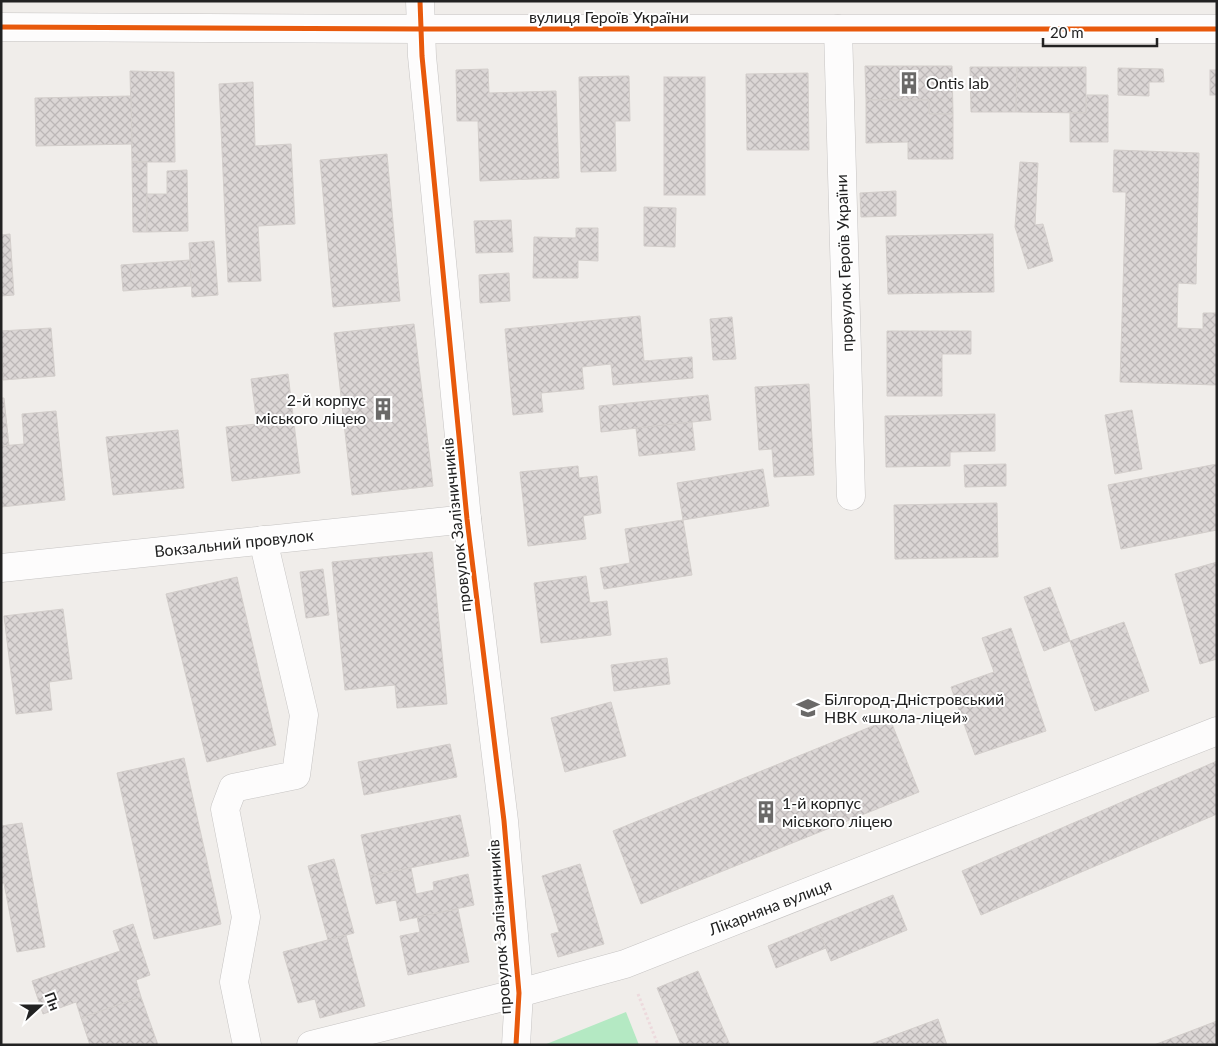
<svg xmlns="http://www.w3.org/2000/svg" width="1218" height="1046" font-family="Lato,sans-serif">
	<defs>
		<pattern id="building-cross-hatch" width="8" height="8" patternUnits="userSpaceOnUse" patternTransform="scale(1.25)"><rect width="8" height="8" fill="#dbd6d5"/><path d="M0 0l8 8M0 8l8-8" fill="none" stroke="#bcb7b7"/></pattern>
	</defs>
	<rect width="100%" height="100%" fill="#f0edea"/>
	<polygon fill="#b4e9c3" points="626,1012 639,1045 544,1045"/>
	<g fill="url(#building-cross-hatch)" stroke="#d3cecb">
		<polygon points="865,66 952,66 953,114 929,114 929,100 866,100"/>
		<polygon points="970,67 1017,67 1016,112 971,112"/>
		<polygon points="1017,67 1086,67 1086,113 1016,112"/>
		<polygon points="1118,68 1163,69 1164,82 1149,82 1149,96 1118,95"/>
		<polygon points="488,69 489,93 556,91 559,178 480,181 478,121 457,121 456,70"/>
		<rect x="1210" y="70" width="7" height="25"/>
		<polygon points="130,71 174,72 175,162 132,162"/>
		<polygon points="808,73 809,150 747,150 746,74"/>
		<polygon points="629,76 630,121 615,121 616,171 581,172 579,77"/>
		<rect x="664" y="77" width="41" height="118"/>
		<polygon points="253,82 255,146 291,144 295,224 258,226 261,281 228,282 219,84"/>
		<polygon points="1087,95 1108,95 1108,142 1070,142 1070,113 1086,113"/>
		<polygon points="131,96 132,144 36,146 35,98"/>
		<polygon points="866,100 929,100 929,114 953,114 953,159 908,159 908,142 866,143"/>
		<polygon points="1114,150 1199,153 1196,284 1178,283 1177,328 1203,329 1203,313 1217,313 1217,385 1120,382 1126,192 1113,192"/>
		<polygon points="387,154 400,301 333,307 320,160"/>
		<polygon points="132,162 147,162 147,232 133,232"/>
		<polygon points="1020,162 1038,163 1035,225 1043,224 1053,261 1028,269 1015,227"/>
		<polygon points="187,170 188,231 147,232 147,194 167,194 167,171"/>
		<polygon points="896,191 896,216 861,217 860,193"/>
		<polygon points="644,207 676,208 675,247 644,246"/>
		<polygon points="511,220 513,252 476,253 474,221"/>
		<polygon points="576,228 598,228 598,261 578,260 578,278 533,278 534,237 576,238"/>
		<polygon points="10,234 14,295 1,296 1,235"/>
		<polygon points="993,234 994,292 888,294 886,236"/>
		<polygon points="214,241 218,295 192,297 189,243"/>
		<polygon points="190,260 191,286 123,291 121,265"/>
		<polygon points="509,273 510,301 480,303 479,275"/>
		<polygon points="640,316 644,361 692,357 693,378 613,385 611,364 582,367 584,389 541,393 543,412 513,415 505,329"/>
		<polygon points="732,317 736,359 713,360 710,319"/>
		<polygon points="414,324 433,486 352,495 334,333"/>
		<polygon points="51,328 55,376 3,380 1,331"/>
		<polygon points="887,331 971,331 971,354 942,354 942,396 887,396"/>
		<polygon points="288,374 300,473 232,481 226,427 257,424 251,379"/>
		<polygon points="809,384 814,475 774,477 772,449 759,450 755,387"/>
		<polygon points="708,395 711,420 601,432 599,406"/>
		<polygon points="1,398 4,398 9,446 1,446"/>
		<polygon points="1132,410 1142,469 1115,474 1105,415"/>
		<polygon points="56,411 65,500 1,507 1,446 24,444 22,414"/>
		<polygon points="995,414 995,451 950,452 950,466 886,467 885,416"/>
		<polygon points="692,422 695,450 639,456 636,428"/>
		<polygon points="178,430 184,488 113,495 106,437"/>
		<polygon points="1006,464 1006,486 965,487 964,465"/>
		<polygon points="1217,464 1217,530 1121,549 1108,485"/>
		<polygon points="578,466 579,478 597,476 601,513 583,516 586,539 528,546 520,472"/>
		<polygon points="763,469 769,506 683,520 677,483"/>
		<polygon points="997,503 998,557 895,559 894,505"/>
		<polygon points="683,520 692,575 604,589 600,568 630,563 625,529"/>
		<polygon points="432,552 447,704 397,708 395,685 345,690 332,562"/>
		<polygon points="1217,562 1217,659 1200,664 1175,574"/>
		<polygon points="323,569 329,615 306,618 300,572"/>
		<polygon points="586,576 590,603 607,601 611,635 541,643 534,583"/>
		<polygon points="237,577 276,745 207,762 166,594"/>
		<polygon points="1050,587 1070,641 1044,651 1024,597"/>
		<polygon points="63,609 72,679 49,682 52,710 16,714 4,616"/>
		<polygon points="1124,622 1149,691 1095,711 1070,641"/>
		<polygon points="1011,628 1046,731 975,755 951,687 994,672 982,638"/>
		<polygon points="667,658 670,684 614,691 611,665"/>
		<polygon points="611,702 626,756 565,772 551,718"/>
		<polygon points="890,719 919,792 641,904 613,831"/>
		<polygon points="450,744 457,777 364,795 358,762"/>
		<polygon points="184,758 221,924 154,939 117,773"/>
		<polygon points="1217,761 1217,814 981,915 962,871"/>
		<polygon points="460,815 469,856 370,876 361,835"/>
		<polygon points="22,823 45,947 17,952 4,883 1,884 1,826"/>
		<polygon points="334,859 354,933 328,940 308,866"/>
		<polygon points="580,864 604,944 558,957 551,934 559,932 542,876"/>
		<polygon points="411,868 416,894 434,890 433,882 468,874 474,905 400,921 396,900 376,904 370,876"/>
		<polygon points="893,895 907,930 831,961 817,926"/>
		<polygon points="458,909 469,962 408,975 400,936 420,932 417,917"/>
		<polygon points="133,924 150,975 136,980 141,997 81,1018 76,1002 43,1014 32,981 120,951 113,931"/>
		<polygon points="817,926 826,948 776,968 768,946"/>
		<polygon points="346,935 365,1006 320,1018 315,999 298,1003 283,952"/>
		<polygon points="698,971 730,1045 681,1045 657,988"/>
		<polygon points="141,997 158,1045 90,1045 81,1018"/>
		<polygon points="938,1019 947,1045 868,1045"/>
		<polygon points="1217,1021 1217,1045 1154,1045"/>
	</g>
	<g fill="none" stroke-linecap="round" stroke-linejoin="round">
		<defs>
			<g id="minor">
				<polyline points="420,1 422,56 467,519 504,821 519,993 516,1045"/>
				<polyline points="1,27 422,29 1217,29"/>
				<polyline points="838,29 851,496"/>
				<polyline points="1,568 467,519"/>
				<polyline points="247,1045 234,982 246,917 225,809 233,788 296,775 304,715 263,540"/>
				<polyline points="311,1045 519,993 625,964 1217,731"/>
			</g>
		</defs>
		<use href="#minor" stroke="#c6c4c3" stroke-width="29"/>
		<polyline stroke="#eddadd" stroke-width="3" stroke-dasharray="2.5 2.5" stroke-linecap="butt" points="638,994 658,1045"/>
		<use href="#minor" stroke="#fdfcfc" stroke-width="28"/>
		<defs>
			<g id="cycleway">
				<polyline points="420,1 422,56 467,519 504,821 519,993 516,1045"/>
				<polyline points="1,27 422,29 1217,29"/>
			</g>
		</defs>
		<use href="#cycleway" stroke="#fff" stroke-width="8"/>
		<use href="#cycleway" stroke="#e8590c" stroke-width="5"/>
	</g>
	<defs>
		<symbol id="building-bare" viewBox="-9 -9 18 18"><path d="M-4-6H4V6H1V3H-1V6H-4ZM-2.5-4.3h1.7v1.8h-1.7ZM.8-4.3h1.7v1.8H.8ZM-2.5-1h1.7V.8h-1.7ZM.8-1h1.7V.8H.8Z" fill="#6a6968" stroke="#fff" stroke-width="2.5" paint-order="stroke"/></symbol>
		<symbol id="school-bare" viewBox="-9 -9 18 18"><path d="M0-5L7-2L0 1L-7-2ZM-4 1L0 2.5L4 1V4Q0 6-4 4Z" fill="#6a6968" stroke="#fff" stroke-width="2.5" paint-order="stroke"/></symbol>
	</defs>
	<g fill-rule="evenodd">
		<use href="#building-bare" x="893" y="67" width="32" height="32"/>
		<use href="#building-bare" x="367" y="393" width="32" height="32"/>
		<use href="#school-bare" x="792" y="692" width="32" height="32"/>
		<use href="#building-bare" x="750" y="796" width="32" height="32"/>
	</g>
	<g text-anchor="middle" stroke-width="4" stroke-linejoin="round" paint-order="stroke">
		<g font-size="16" fill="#222" stroke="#fff">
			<text x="609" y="23">вулиця Героїв України</text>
			<text transform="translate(844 263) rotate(-92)" y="6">провулок Героїв України</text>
			<text transform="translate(456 525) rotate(-96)" y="6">провулок Залізничників</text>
			<text transform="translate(234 543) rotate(-6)" y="6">Вокзальний провулок</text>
			<text transform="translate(770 907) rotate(-21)" y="6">Лікарняна вулиця</text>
			<text transform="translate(499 927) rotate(-94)" y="6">провулок Залізничників</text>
		</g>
		<g font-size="16" fill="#222" stroke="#fff" text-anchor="start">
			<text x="926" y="89">Ontis lab</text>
			<text x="366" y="406" text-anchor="end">2-й корпус<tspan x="366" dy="18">міського ліцею</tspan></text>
			<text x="824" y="705">Білгород-Дністровський<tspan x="824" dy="18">НВК «школа-ліцей»</tspan></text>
			<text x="782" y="809">1-й корпус<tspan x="782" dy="18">міського ліцею</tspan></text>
		</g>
	</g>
	<rect width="1218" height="1046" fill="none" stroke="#222222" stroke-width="5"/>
	<g transform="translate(40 1006) rotate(69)" stroke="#ffffff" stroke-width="4" paint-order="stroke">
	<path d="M0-4L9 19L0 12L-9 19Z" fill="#222222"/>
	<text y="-8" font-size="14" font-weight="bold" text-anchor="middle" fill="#222222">Пн</text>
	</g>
	<path d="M1043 38v8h114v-8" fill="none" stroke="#222222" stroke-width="2.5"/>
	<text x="1050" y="38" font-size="15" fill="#222222" stroke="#ffffff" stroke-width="4" paint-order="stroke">20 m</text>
</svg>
